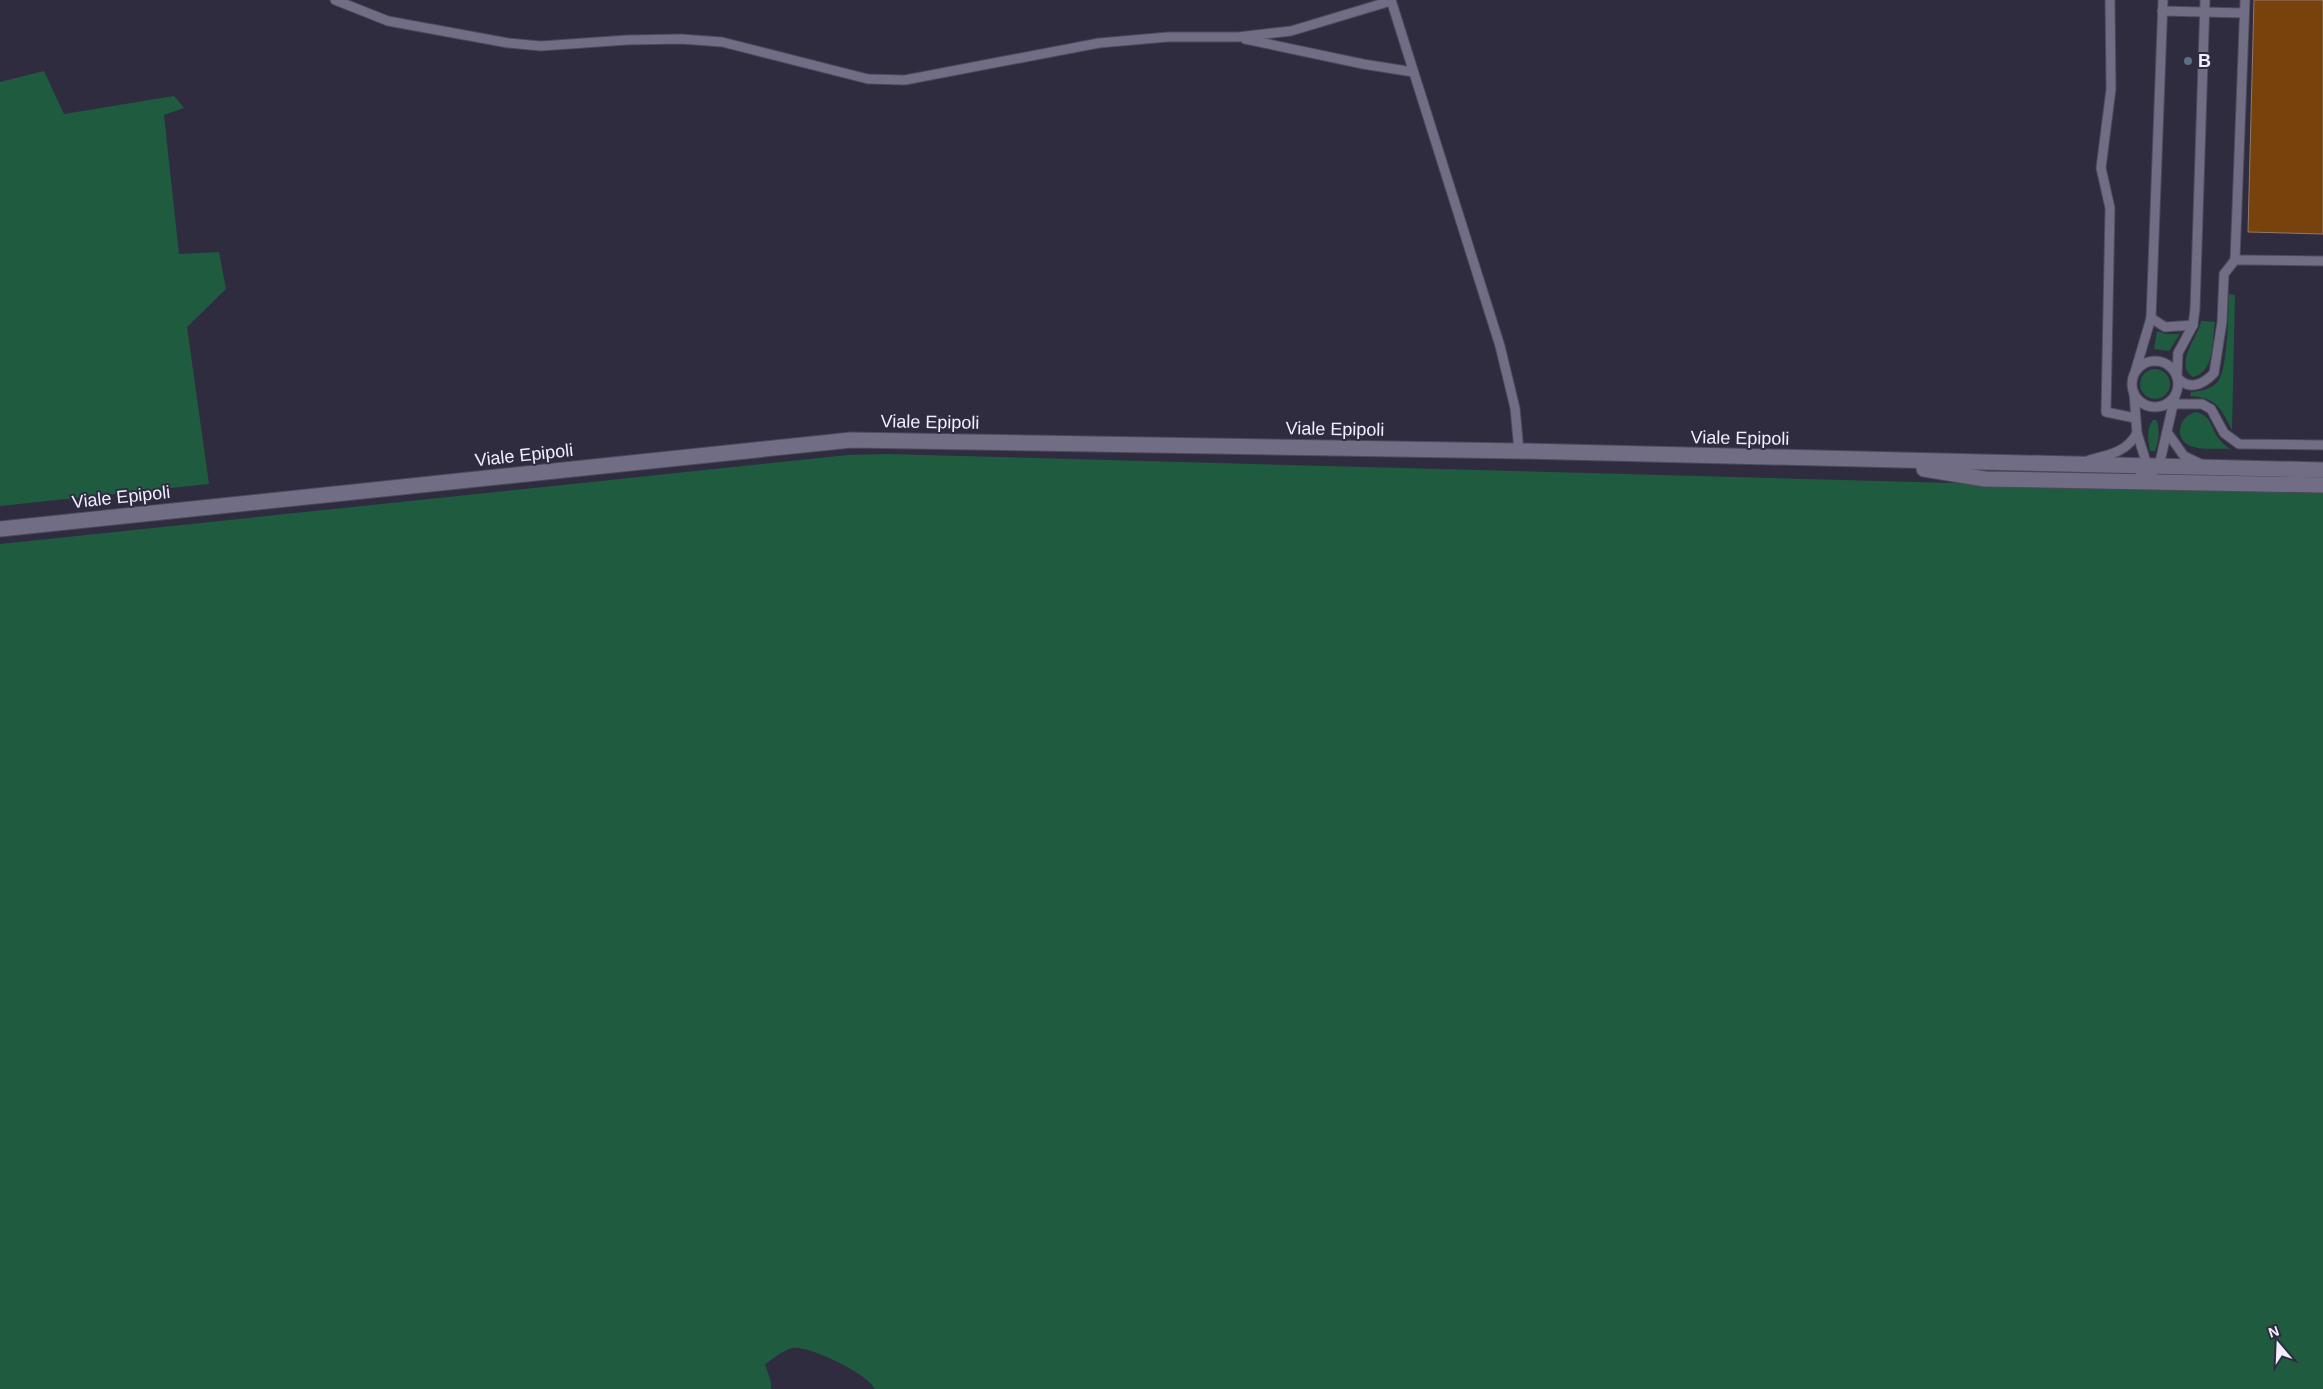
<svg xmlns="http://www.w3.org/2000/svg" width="2323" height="1389" font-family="Arial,sans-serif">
	<rect width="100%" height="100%" fill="#2f2c40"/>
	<g fill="#1f5b3f">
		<polygon points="44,71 64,114 174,96 184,108 164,115 179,254 219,252 226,289 187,327 209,484 0,506 0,82"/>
		<path d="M2229,294L2235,295L2232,430C2220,407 2217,398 2190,396L2191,392C2201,391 2213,389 2219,380C2228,364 2228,314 2229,294Z"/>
		<path d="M2201,321L2215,322C2212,340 2215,372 2193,377C2173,364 2199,336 2201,321Z"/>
		<polygon points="2157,331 2166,334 2180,334 2169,351 2154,349"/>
		<circle cx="2155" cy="384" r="15"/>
		<path d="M2196,412C2213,416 2210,429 2220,440C2222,443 2226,446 2230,449C2218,448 2205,450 2194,447C2174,443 2176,417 2196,412Z"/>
		<path d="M2153,420H2156C2161,429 2158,442 2155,451H2150C2148,440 2146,429 2153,420Z"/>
		<path d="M887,454L2323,493V1389H875C868,1374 809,1345 792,1348C783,1350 773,1359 765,1364L771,1382V1389H0V544L848,455Z"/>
	</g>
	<polygon fill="#78420c" stroke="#907a69" points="2254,0 2323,0 2323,234 2248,232"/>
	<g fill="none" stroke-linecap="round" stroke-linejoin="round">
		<defs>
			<g id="lane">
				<polyline points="335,0 388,21 508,43 541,46 627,40 681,39 722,42 868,79 905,80 1099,43 1168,37 1238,37 1291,31 1391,1"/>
				<polyline points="1391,0 1500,346 1515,408 1519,451"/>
				<polyline points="2110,0 2111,89 2101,168 2110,208 2106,412 2135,418"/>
				<path d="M2205,0L2195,309L2193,325L2178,353L2177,377C2188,391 2203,385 2214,373L2222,322L2224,274L2235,260H2245L2323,261"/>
				<polyline points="2162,11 2244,13"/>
				<polyline points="1245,39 1363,64 1413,72"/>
				<polyline points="2235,260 2245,0"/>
				<polyline points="2151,318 2165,327 2193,325"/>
				<circle cx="2155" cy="384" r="23"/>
				<polyline points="2135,372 2151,318 2163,0"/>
				<polyline points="2134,393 2137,433 2148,468"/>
				<polyline points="2168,404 2202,404 2211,409 2224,433 2239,444 2323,445"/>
				<polyline points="2167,432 2184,456 2199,463"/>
				<path d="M2089,460C2109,455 2127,452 2137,433"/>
				<polyline points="2140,475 2151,474 2159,466 2175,396"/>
			</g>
			<g id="secondary">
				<polyline points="1924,469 1985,479 2323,485"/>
				<polyline points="0,529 851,440 1519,451 2323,470"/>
			</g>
		</defs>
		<use href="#lane" stroke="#4c495a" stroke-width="11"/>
		<use href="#secondary" stroke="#4c495a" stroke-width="17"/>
		<use href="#lane" stroke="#716d85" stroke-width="9"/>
		<use href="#secondary" stroke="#716d85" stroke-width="15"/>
	</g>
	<circle fill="#5c6f8a" stroke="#2f2c40" stroke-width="2" cx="2188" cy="61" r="5"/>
	<g text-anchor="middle" stroke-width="4" stroke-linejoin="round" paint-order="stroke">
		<g font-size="18" font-weight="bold" fill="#f1effd" stroke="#2f2c40" text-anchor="start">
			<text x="2198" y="67">B</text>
		</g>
		<g font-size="18" fill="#f1effd" stroke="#2f2c40">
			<text transform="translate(930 422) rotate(1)" y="6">Viale Epipoli</text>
			<text transform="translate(1335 429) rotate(1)" y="6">Viale Epipoli</text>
			<text transform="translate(1740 438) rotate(1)" y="6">Viale Epipoli</text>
			<text transform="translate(524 455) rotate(-6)" y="6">Viale Epipoli</text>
			<text transform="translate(121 497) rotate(-6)" y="6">Viale Epipoli</text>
		</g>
	</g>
	<g transform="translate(2278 1344) rotate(341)" stroke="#2f2c40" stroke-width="4" paint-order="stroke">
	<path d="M0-4L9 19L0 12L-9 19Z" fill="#f1effd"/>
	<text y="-8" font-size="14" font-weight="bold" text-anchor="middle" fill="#f1effd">N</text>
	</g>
</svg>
